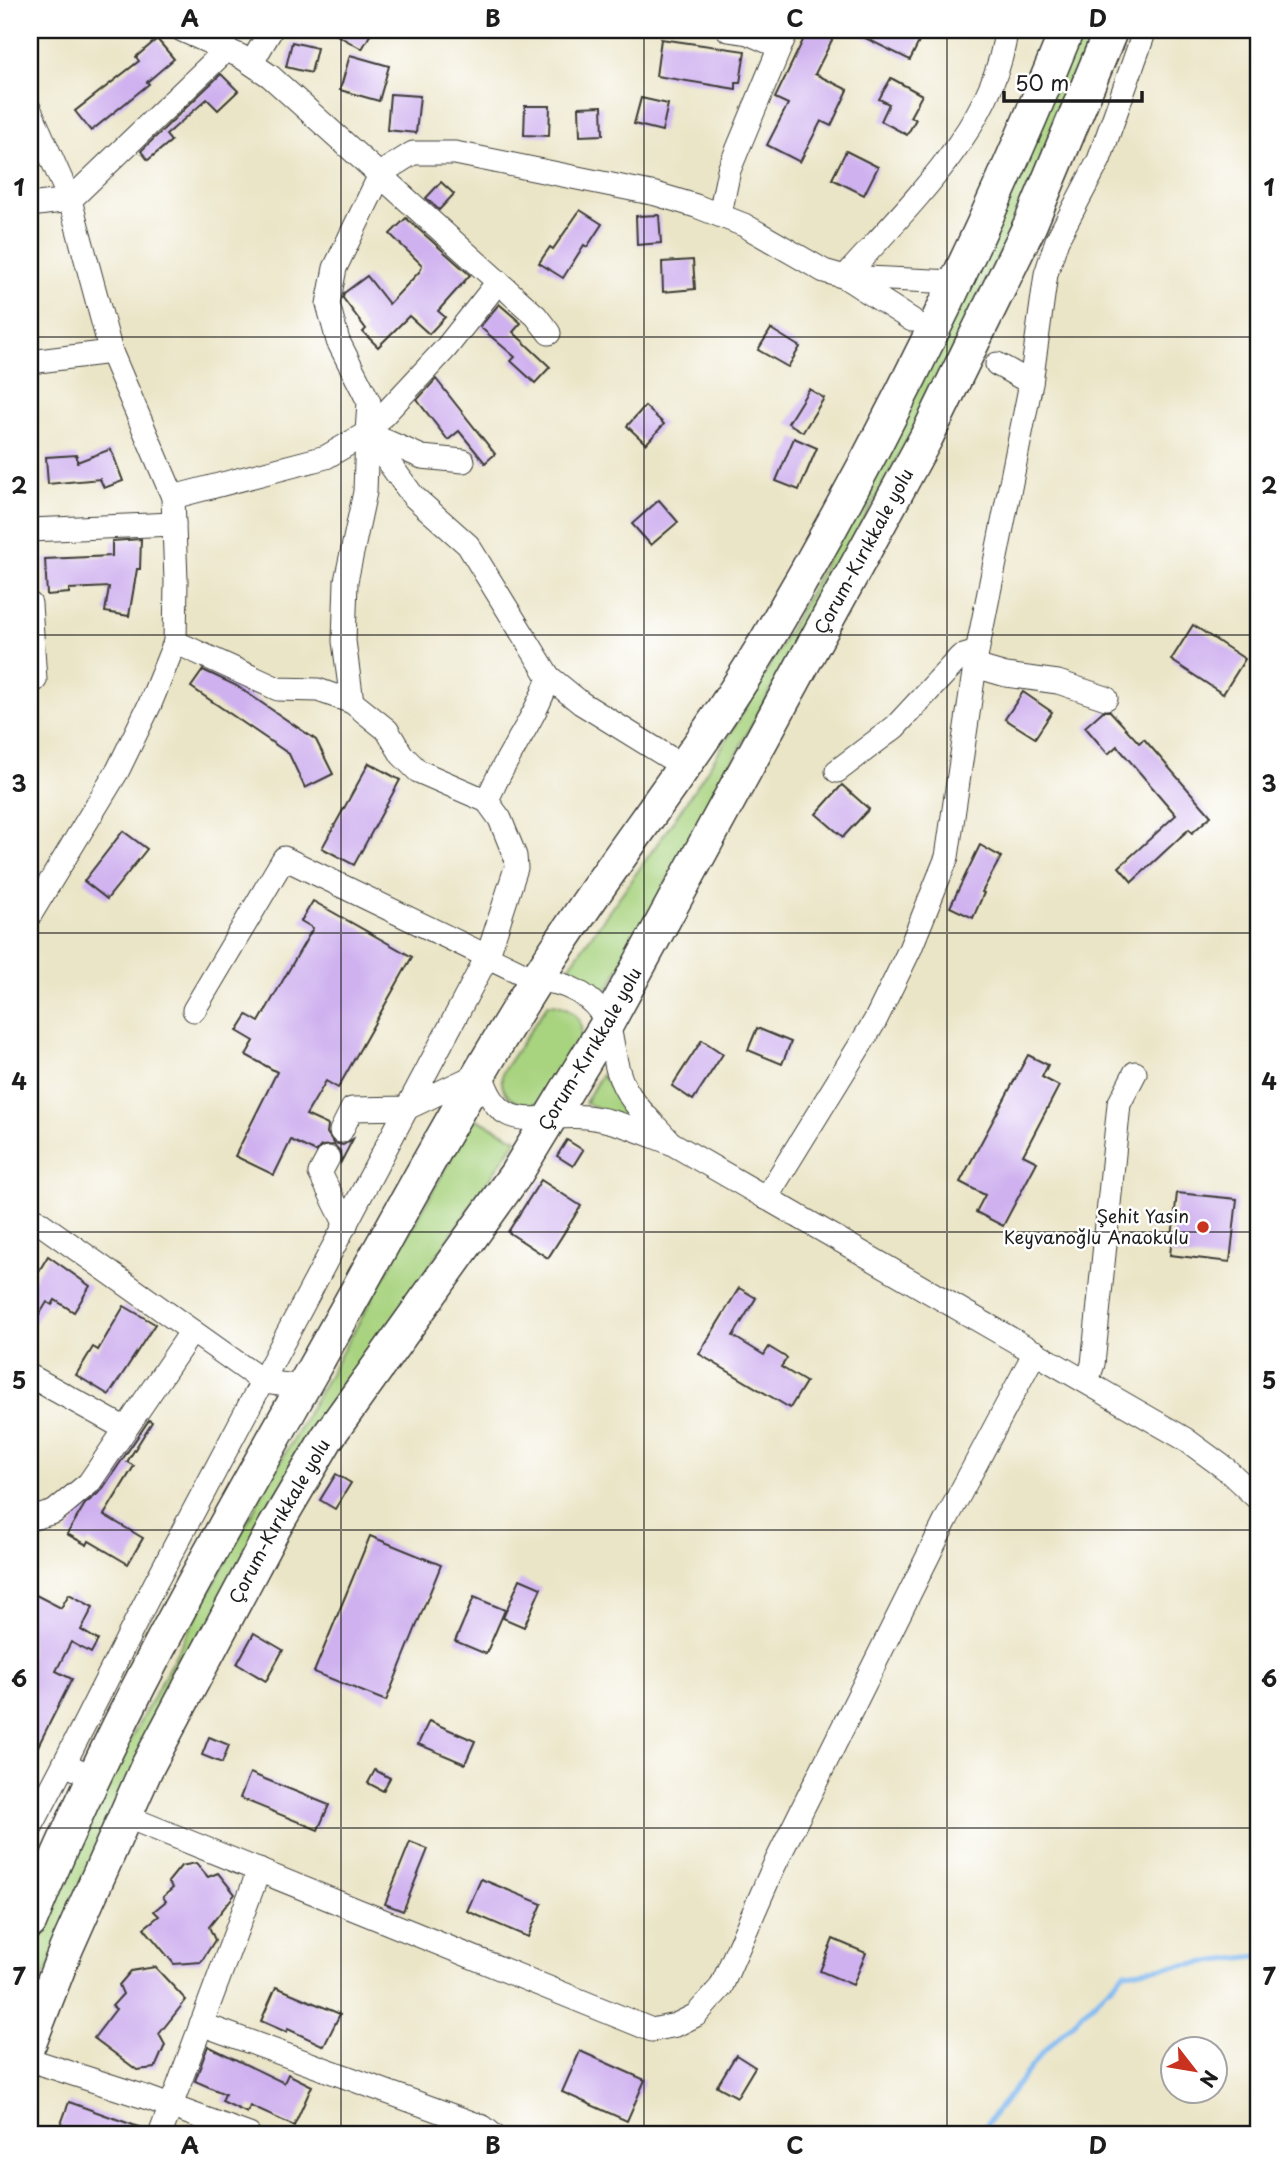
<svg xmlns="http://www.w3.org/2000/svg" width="1288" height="2165" font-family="'Playpen Sans',sans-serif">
	<rect width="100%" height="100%" fill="#fff"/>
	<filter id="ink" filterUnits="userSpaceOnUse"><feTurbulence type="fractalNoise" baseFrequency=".0143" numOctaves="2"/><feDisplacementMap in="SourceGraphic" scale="14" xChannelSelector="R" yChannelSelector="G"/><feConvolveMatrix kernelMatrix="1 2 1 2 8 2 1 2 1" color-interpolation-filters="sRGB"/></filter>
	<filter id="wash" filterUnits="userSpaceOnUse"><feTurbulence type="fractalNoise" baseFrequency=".00686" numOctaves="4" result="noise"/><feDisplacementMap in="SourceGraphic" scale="28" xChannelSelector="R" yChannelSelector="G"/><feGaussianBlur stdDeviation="1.57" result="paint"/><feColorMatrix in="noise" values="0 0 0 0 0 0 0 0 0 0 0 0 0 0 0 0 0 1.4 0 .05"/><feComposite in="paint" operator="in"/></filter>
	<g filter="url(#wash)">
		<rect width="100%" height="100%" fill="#ebe5c7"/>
		<g fill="#a8d37f" stroke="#62784e" stroke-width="2">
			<path d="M1082,30H1096L1037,175L923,411L607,991L569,967C631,880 697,793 750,700C874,484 975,255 1082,30Z"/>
			<path d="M548,1004C568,1004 586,1018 580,1038L545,1097L537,1103C515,1108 497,1093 503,1071Z"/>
			<polygon points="601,1075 647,1127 585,1103"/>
			<polygon points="474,1118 517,1139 349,1383 30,2004 30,1966 81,1840 115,1768 261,1496"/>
		</g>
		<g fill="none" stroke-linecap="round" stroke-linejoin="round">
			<polyline stroke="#80b9f1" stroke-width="5" points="978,2135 1042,2053 1125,1972 1258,1956"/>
		</g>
		<g id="blocks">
			<g fill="#cfb1ef">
				<polygon points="328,30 373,30 362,49"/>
				<polygon points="808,30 837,30 815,74 848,90 831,126 821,121 800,162 767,145 788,104 775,98"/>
				<polygon points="849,30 925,30 910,60"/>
				<polygon points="157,39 174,59 147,82 149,84 91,131 75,111 139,61 136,57"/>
				<polygon points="661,39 745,51 740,83 736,83 736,89 656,76"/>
				<polygon points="292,42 317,48 311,73 286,67"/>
				<polygon points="350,55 389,66 379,101 340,90"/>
				<polygon points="221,74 238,91 218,110 207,99 166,135 171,141 148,160 141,151"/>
				<polygon points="891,78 922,95 910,117 916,119 907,135 881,121 889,104 879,99"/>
				<polygon points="390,94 420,96 416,133 387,130"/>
				<polygon points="641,98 668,104 662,131 634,124"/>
				<polygon points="525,106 550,106 549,136 524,135"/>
				<polygon points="602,106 603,135 580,136 579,107"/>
				<polygon points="846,151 878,167 864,195 832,179"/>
				<polygon points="441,182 454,194 439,210 426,198"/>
				<polygon points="580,210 602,224 587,247 584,245 563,278 539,263 550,247 553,249"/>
				<polygon points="659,215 661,243 637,245 636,216"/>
				<polygon points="406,218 470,275 438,311 445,317 429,334 409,316 378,347 363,332 366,329 343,298 344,293 367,276 389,304 420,271 422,265 390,234"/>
				<polygon points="693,260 695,289 663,292 662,262"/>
				<polygon points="499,304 521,323 513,332 550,367 535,383 511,361 515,357 480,327"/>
				<polygon points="771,329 800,347 788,367 758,350"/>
				<polygon points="436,379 495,454 485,463 459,431 448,440 417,400"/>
				<polygon points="809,389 824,398 803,432 788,423"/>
				<polygon points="645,406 664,424 646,444 627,426"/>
				<polygon points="794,438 817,448 799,490 776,481"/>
				<polygon points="111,449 123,481 104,488 100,479 48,484 46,457 77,455 77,462"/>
				<polygon points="659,500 678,522 651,545 632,524"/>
				<polygon points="141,539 140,569 137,569 129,616 105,612 109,587 69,589 69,593 47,595 45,559 112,556 112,541"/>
				<polygon points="1193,625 1245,659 1223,694 1171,660"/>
				<polygon points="203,670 237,686 316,740 333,774 305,788 289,754 191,687"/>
				<polygon points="1023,692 1052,712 1035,738 1005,719"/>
				<polygon points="1103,711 1110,711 1139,743 1144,739 1211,816 1192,833 1189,829 1132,882 1119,867 1176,815 1117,746 1108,754 1085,727"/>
				<polygon points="369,763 400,780 354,865 322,848"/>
				<polygon points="842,785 869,809 843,837 816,814"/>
				<polygon points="123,831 147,849 107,899 84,881"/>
				<polygon points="980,845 1001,857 982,892 984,893 973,918 950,907"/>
				<polygon points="313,901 412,957 338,1088 326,1081 306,1115 328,1125 327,1133 334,1143 343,1145 353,1139 341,1162 340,1151 334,1145 321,1146 316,1152 291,1140 274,1175 235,1156 277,1072 246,1055 254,1041 237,1031 247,1015 259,1022 313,928 301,921"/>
				<polygon points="757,1028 791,1042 782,1064 748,1050"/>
				<polygon points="702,1040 723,1054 693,1100 672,1086"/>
				<polygon points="1028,1055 1048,1065 1042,1077 1059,1086 1023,1155 1037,1162 1003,1226 976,1212 985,1195 960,1182"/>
				<polygon points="567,1140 583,1150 573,1166 557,1156"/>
				<polygon points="541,1180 581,1206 548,1258 508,1232"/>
				<polygon points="1177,1193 1237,1199 1230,1262 1170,1255"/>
				<polygon points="48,1256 90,1286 74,1312 55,1300 52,1305 47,1302 30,1330 30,1286"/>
				<polygon points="739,1288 756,1298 733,1336 764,1355 769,1347 787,1358 781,1367 806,1382 790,1408 699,1354"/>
				<polygon points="124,1306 155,1324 109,1395 76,1375 93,1347 98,1350"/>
				<polygon points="149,1420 152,1422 127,1462 134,1466 104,1515 143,1538 128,1564 89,1541 87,1545 67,1534 85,1504 101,1491"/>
				<polygon points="336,1474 351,1483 335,1509 320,1500"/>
				<polygon points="370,1536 441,1565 386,1701 314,1672"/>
				<polygon points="520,1579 541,1588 524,1627 503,1618"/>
				<polygon points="30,1592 61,1608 69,1594 93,1607 81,1630 98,1640 91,1653 71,1642 56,1671 72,1679 30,1762"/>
				<polygon points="474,1597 505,1610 486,1654 455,1641"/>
				<polygon points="254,1633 283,1650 266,1681 237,1664"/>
				<polygon points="429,1721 475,1741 465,1764 418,1744"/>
				<polygon points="209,1737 229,1745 222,1763 202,1755"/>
				<polygon points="375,1770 390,1778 383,1791 368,1783"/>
				<polygon points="250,1773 329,1805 318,1830 240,1798"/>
				<polygon points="410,1842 428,1849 403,1911 385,1904"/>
				<polygon points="196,1863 208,1877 218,1873 235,1894 209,1927 215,1940 201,1962 174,1964 144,1928 159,1916 154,1911 166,1901 163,1897 173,1888 168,1882 181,1866"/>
				<polygon points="481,1879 542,1904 528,1937 467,1911"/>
				<polygon points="833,1939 866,1953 853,1985 820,1971"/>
				<polygon points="155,1967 186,2000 159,2034 165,2045 155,2068 137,2070 94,2038 116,2009 112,2006 123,1994 119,1985 131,1971"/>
				<polygon points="276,1987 340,2014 324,2046 288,2029 286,2032 261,2021"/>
				<polygon points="208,2046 284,2083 288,2074 312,2086 294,2126 250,2106 247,2113 222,2101 225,2094 195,2081"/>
				<polygon points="580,2051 645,2080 627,2121 562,2092"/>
				<polygon points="736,2055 755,2067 737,2097 717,2086"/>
				<polygon points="69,2102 147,2130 146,2135 57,2135"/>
			</g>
		</g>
	</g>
	<g filter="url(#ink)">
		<use href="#blocks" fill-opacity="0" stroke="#3b3a36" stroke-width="2"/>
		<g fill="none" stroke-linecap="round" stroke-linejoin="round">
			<defs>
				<g id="minor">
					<polyline points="182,30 240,56 270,76 536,316 549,333"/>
					<polyline points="728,30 748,33 778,46"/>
					<polyline points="252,62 271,30"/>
					<polyline points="30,110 70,200 111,352 173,497 176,581 175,642 150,704 118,770 30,915"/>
					<polyline points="30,205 70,200 226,50"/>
					<polyline points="720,214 729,170 787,30"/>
					<path d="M912,320L845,277C906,208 996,125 1006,30"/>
					<polyline points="30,362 111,352"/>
					<polyline points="997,364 1031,383"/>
					<polyline points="173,497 326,457 367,433 422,457 463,461"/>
					<polyline points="30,530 174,524"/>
					<polyline points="30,604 35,680"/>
					<polyline points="175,642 278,689 318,690 352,702"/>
					<polyline points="975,666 1006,675 1058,682 1106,698"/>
					<polyline points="549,677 581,703 686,768"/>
					<polyline points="837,771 895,727 960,657 977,652"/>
					<path d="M487,801C504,757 534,723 549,677L468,545L413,496L367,433L369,402L338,341L328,304L335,268L381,173L413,153H455L656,194L696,206L744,225L824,271L845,277L955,282"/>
					<path d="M194,1010L284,858L536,980C564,981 594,995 607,1023C615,1043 613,1066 624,1086C635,1107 654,1124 669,1141"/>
					<path d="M341,1131L352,1109L407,1108L481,1073C500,1140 538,1112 587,1117C616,1120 644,1133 671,1143L1185,1439L1226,1469L1258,1499"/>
					<polyline points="328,1158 320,1173 346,1225"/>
					<polyline points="766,1198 875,1021 910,949 947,857 977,652 1031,383 1046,274 1057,240 1099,160 1145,30"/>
					<polyline points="30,1216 264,1382 303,1387"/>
					<polyline points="30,1376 124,1428"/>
					<polyline points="1087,1381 1093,1364 1119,1104 1135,1073"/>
					<polyline points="30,1519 54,1512 89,1483 192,1331"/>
					<polyline points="64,1764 155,1584 488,955 516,868 515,856 500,819 487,801 418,771 402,755 387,730 352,702 344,641 346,581 365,492 367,433 446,348 498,282"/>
					<polyline points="125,1816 652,2030 676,2025 696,2015 721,1987 774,1866 947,1518 1035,1352"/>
					<polyline points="30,1829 64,1764 78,1770"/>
					<polyline points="201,2024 483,2127 493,2135"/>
					<polyline points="30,2060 148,2098 249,2135"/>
					<polyline points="160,2135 259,1870"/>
				</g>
				<g id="highway">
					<path d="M30,1922C107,1731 210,1551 312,1371C385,1242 454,1111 533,985C606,868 694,762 765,643C881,447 981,241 1067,30"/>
					<path id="s1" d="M30,2042L66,1949L146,1769L274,1528L327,1438L516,1174L607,1024L926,438L1030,225L1111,30"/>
				</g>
			</defs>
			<use href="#minor" stroke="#3b3a36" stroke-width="25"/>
			<use href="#highway" stroke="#3b3a36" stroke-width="36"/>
			<use href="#minor" stroke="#fff" stroke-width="23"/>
			<use href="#highway" stroke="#fff" stroke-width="33"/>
		</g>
	</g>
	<path fill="none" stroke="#1c1c1c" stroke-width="2" stroke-opacity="0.55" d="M341,30V2135M644,30V2135M947,30V2135M30,337H1258M30,635H1258M30,933H1258M30,1232H1258M30,1530H1258M30,1828H1258"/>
	<circle fill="#c8321e" stroke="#fff" stroke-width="2.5" cx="1203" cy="1227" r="7"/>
	<g text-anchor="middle" stroke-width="5" stroke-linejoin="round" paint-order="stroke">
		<g font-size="18" fill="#1c1c1c" stroke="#fff">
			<text dy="6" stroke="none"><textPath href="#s1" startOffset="1712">Çorum-Kırıkkale yolu</textPath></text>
			<text dy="6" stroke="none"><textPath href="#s1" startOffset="1144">Çorum-Kırıkkale yolu</textPath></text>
			<text dy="6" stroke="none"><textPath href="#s1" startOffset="578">Çorum-Kırıkkale yolu</textPath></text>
		</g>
		<g font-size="18" fill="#1c1c1c" stroke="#fff" text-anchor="end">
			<text x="1189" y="1223">Şehit Yasin<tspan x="1189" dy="21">Keyvanoğlu Anaokulu</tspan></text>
		</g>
	</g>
	<rect width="1288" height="2165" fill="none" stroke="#fff" stroke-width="77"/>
	<g transform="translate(1194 2070) rotate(121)"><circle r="33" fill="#ffffff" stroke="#a4a4a4" stroke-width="2"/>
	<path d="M0-5L12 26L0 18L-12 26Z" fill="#c8321e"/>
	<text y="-10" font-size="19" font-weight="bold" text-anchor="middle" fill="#1c1c1c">N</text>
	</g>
	<path d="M1004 91v10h138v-10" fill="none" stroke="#1c1c1c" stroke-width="3.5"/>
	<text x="1015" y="91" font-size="21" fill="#1c1c1c" stroke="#ffffff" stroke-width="5" paint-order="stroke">50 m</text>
	<rect x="38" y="38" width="1212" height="2088" fill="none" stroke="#1c1c1c" stroke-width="2.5"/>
	<g font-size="23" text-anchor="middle" font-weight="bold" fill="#1c1c1c">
		<text x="190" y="27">A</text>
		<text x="493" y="27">B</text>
		<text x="795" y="27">C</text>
		<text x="1098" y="27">D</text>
		<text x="19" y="196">1</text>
		<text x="1269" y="196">1</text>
		<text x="19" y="494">2</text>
		<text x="1269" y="494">2</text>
		<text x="19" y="792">3</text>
		<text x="1269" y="792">3</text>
		<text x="19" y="1090">4</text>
		<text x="1269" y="1090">4</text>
		<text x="19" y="1389">5</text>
		<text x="1269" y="1389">5</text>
		<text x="19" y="1687">6</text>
		<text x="1269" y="1687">6</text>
		<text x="19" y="1985">7</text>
		<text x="1269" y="1985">7</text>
		<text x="190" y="2154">A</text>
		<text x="493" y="2154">B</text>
		<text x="795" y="2154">C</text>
		<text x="1098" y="2154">D</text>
	</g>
</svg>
